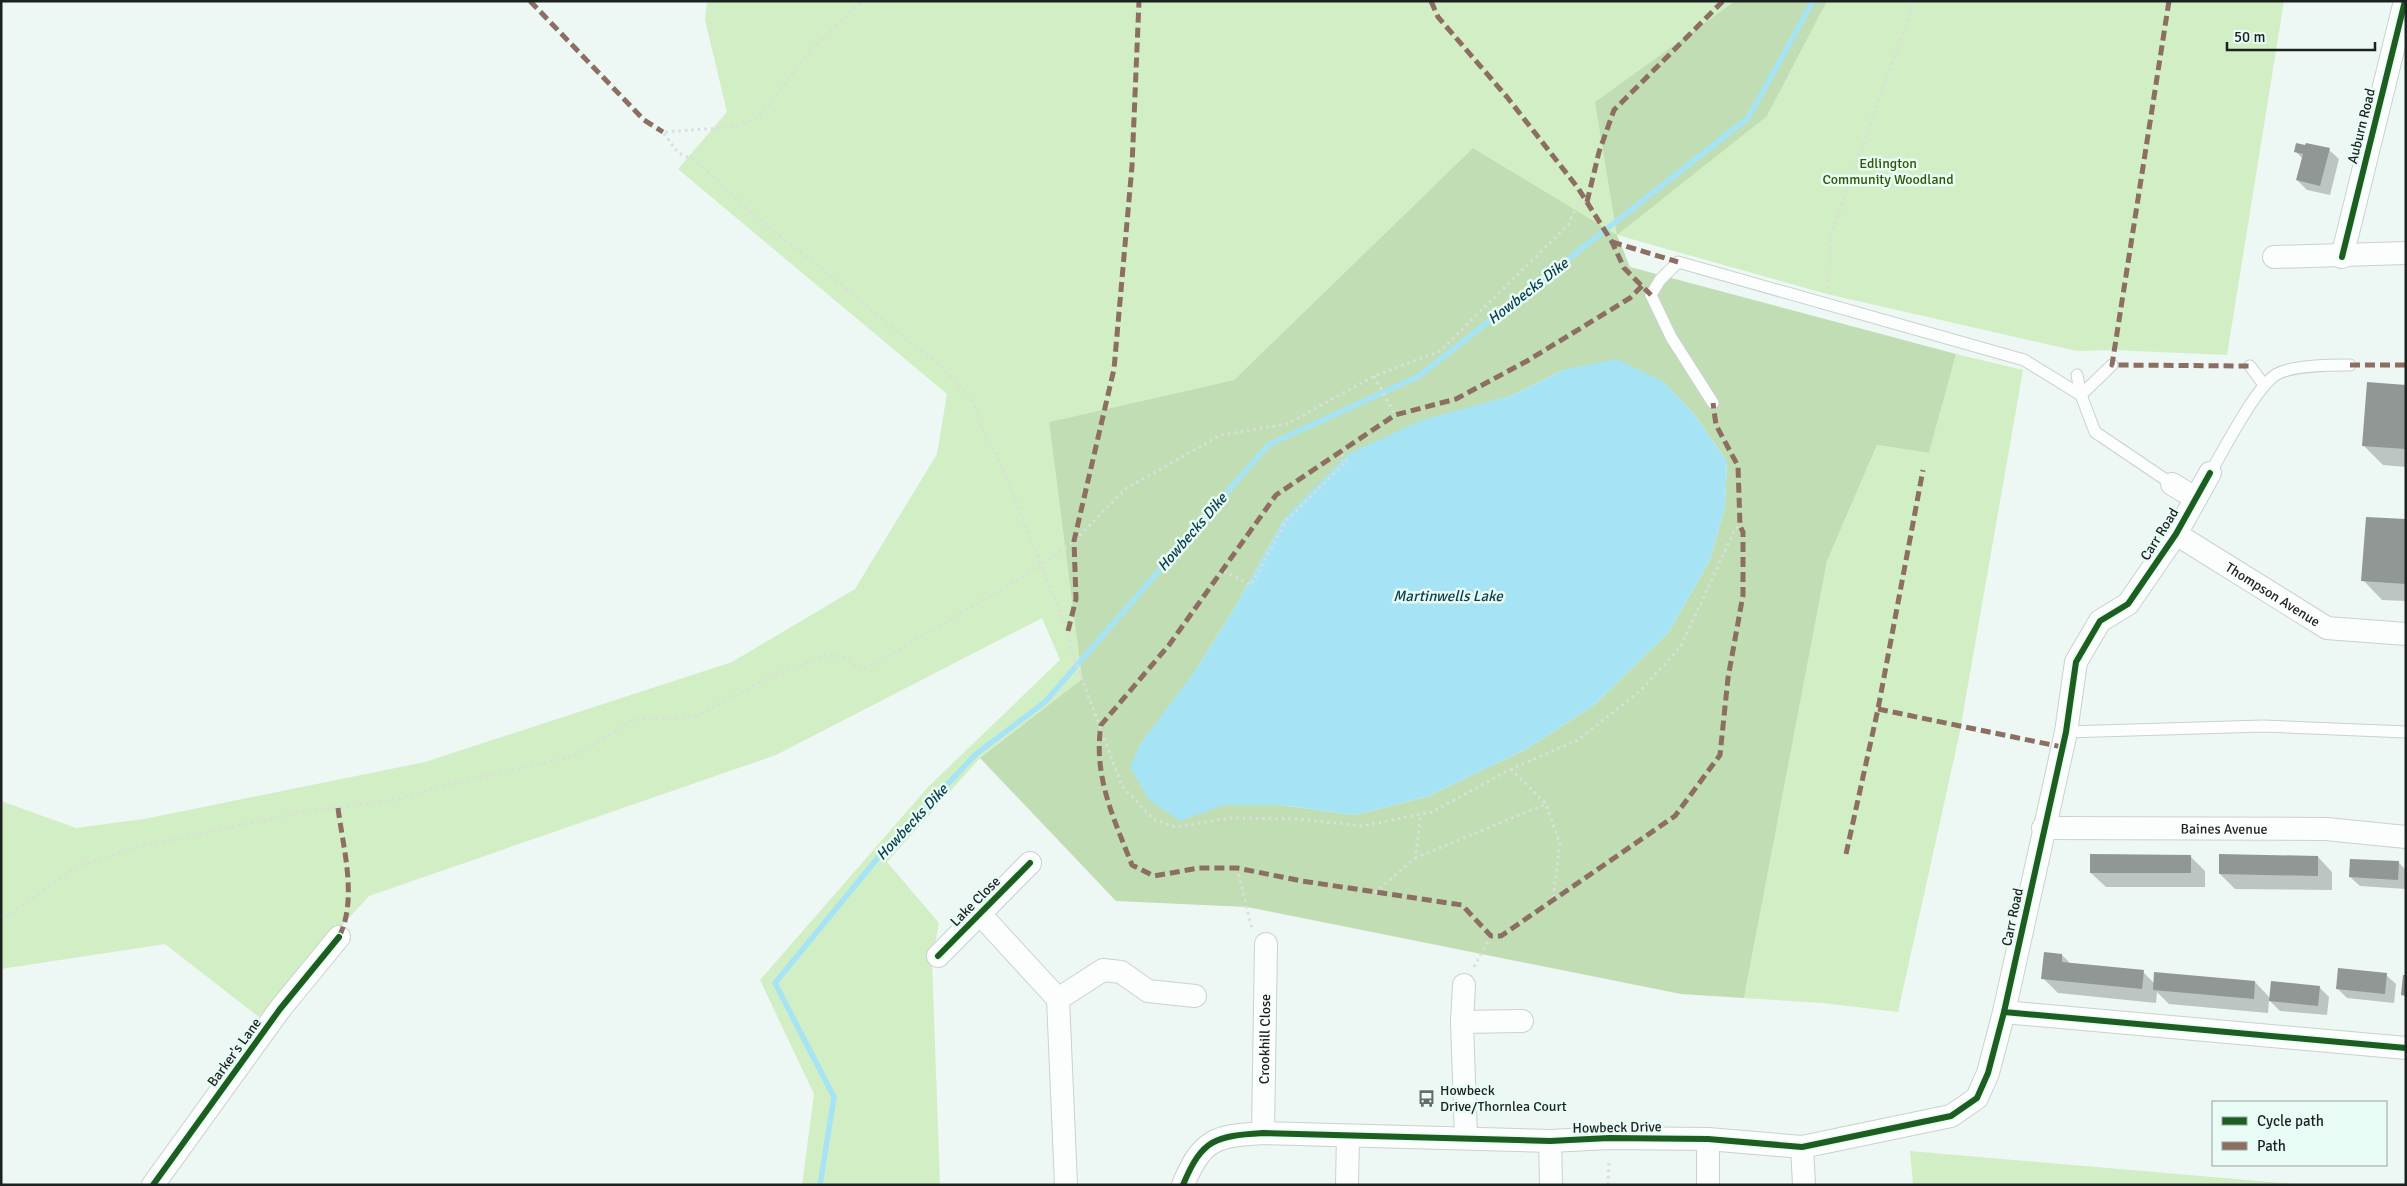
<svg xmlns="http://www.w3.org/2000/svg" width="2407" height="1186" font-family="Signika,sans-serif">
	<rect width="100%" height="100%" fill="#edf7f4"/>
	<g fill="#d2eec5">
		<polygon points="707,1 1735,1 1595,102 1767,116 1827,1 2284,1 2227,355 2114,350 2077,351 1827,294 1617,235 1473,148 1234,380 1049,422 1082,679 980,758 887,862 939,923 932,961 940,1185 802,1185 814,1094 760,980 929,786 1060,660 1042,618 776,755 369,896 259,1017 165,944 1,969 1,801 76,828 144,819 425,762 732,662 855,589 937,454 947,394 678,169 727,112 705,20"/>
		<polygon points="1956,354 2023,370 1959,736 1898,1012 1823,1003 1744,998 1827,561 1877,445 1929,453"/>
		<polygon points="1910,1151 2305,1185 1913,1185"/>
	</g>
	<path fill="#c0ddb3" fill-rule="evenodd" d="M1735,1H1827L1767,116L1617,235L1630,267L1956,354L1929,453L1877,445L1827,561L1744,998L1681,994L1247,907L1116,901L980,758L1082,679L1049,422L1234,380L1473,148L1617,235L1595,102ZM1563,370L1664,382L1693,413L1727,461L1725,507L1710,560L1668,633L1594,705L1528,748L1429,796L1355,815L1281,805H1224L1197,668L1235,607L1284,519L1471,408L1513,395Z"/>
	<polygon fill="#a6e4f5" points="1616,359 1664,382 1693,413 1727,461 1725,507 1710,560 1668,633 1594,705 1528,748 1429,796 1355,815 1281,805 1224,805 1180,821 1149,800 1130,767 1140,744 1197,668 1235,607 1284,519 1348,454 1422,420 1513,395 1563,370"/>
	<g fill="#0003">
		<polygon points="2329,150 2339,159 2330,195 2307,190 2297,180 2303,159 2296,152"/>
		<polygon points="2406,386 2406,467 2383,465 2364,446"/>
		<polygon points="2406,521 2406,601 2382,600 2363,580"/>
		<polygon points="2190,856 2205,871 2205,887 2106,887 2091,873"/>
		<polygon points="2318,857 2332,872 2332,890 2235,889 2220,874"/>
		<polygon points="2398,862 2406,870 2406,889 2360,886 2350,877"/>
		<polygon points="2062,955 2071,964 2143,972 2154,983 2255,982 2270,998 2319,987 2329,997 2327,1015 2280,1011 2269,1000 2268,1013 2169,1004 2157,992 2156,1003 2058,993 2043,978"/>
		<polygon points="2386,975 2396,984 2394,1003 2347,998 2337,988"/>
	</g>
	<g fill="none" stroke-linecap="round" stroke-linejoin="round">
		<polyline stroke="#a6e4f5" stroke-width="5.5" points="820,1185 834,1097 775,983 876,860 976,754 1045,702 1268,445 1419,376 1748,118 1813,1"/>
	</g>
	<g fill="#909795">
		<polygon points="2296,143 2305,145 2306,143 2330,148 2320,186 2296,180 2303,154 2294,152"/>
		<polygon points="2367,382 2406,385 2406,449 2362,446"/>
		<polygon points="2366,517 2406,519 2406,584 2361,581"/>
		<polygon points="2090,854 2191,855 2191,873 2090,873"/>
		<polygon points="2219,854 2318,856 2318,876 2219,874"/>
		<polygon points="2350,859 2399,861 2398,880 2349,877"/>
		<polygon points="2044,952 2062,954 2062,962 2144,970 2142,989 2041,979"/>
		<polygon points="2338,968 2387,973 2385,994 2336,989"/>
		<polygon points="2154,972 2255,981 2254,999 2153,990"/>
		<polygon points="2403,975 2406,975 2406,996 2401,995"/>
		<polygon points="2271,981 2320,986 2318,1006 2269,1001"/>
	</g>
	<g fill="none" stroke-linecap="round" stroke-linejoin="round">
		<defs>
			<g id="lane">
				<polyline points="2250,366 2264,385"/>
				<polyline points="2077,375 2081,395 2095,432 2172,484"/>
				<polyline points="1713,403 1671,337 1651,295 1660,280 1678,262 2024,360 2081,395 2112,365"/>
				<path d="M2210,473C2224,450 2256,386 2277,374C2294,365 2330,365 2350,365"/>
				<polyline points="2066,732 2263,726 2406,732"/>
			</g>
			<g id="street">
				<polyline points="2274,257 2406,253"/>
				<polyline points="2342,257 2405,1"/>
				<polyline points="2210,473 2176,534 2128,604 2100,621 2076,662 2066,732 2004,1012 2406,1048"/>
				<polyline points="2172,484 2195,498"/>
				<path id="s1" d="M2176,534L2327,628L2406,634"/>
				<path id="s2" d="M2043,828L2326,829L2406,837"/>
				<polyline points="980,914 1058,999 1066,1185"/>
				<polyline points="938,956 1030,863"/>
				<polyline points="1464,985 1462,1022 1466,1138"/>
				<polyline points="1058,999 1103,970 1121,972 1148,991 1195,996"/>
				<polyline points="1462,1022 1522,1021"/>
				<path id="s3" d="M1263,1133L1266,944"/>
				<polyline points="1550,1141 1551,1185"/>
				<polyline points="1802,1147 1804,1185"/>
				<polyline points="153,1185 280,1009 339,937"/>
				<path d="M1183,1185C1202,1139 1215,1136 1263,1133L1550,1141L1609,1138L1708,1139L1802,1147L1951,1116L1977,1098L1988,1073L2004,1012"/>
				<polyline points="1347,1185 1348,1136"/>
				<polyline points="1708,1185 1708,1139"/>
			</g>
		</defs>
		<use href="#lane" stroke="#cad1cf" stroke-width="13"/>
		<use href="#street" stroke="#cad1cf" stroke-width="24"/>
		<g stroke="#dadedc" stroke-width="3" stroke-dasharray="2.5 4" stroke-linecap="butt">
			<polyline points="874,1 859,4 814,46 758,118 734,127 663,132 678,153 696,161 749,211 853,294 903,337 941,365 974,403 982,430 996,453 1068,631 1073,655 1122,786 1153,819 1175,827 1229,818 1298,819 1362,826 1432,812 1511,769 1578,740 1640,691 1681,646 1735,529 1740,526"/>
			<polyline points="1828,288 1831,236 1914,1"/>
			<polyline points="1374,376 1395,415"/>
			<polyline points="1224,571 1251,585 1287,520 1347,461 1340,452"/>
			<polyline points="1511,769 1546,804 1560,844 1553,898"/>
			<polyline points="1415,858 1546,804"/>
			<polyline points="1237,868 1252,929"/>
			<polyline points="1375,893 1415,858 1421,814"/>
			<polyline points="1,921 76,867 133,848 302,812 394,800 450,784 574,756 636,719 694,717 770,677 830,654 846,658 856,668 868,668 1041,566 1074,541 1125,489 1221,435 1287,424 1374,376 1440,351 1568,225 1582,195"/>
			<polyline points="1474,967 1491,936"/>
			<polyline points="1608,1185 1609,1159"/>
		</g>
		<use href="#lane" stroke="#fcfefd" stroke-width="11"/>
		<use href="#street" stroke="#fcfefd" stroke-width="22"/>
		<g stroke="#8d6e63" stroke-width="5" stroke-dasharray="10 5" stroke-linecap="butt">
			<polyline points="530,1 644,120 663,132"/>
			<polyline points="1431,1 1438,17 1507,97 1578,188 1612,242 1624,268 1651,295"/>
			<polyline points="2169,1 2112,365 2250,366"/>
			<polyline points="1587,202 1599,152 1614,110 1723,1"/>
			<polyline points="1612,242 1678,262"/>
			<path d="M1642,286L1630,298L1527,361L1456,399L1395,415L1276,495L1169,645L1101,725C1093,776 1114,819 1132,865L1154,876L1199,868H1237L1302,881L1462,905L1491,936H1501L1675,816L1720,755L1728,678L1743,595V532L1740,526L1738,466L1716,425L1713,403"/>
			<polyline points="2350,365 2406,365"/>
			<polyline points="1068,631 1076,599 1074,541 1114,369 1132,166 1139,1"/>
			<polyline points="1878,709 2062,747"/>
			<path d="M338,808C343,848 358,899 339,937"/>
			<polyline points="1846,854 1878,709 1923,470"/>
		</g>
		<defs>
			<g id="cycleway">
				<polyline points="2342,257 2405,1"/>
				<polyline points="2210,473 2176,534 2128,604 2100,621 2076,662 2066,732 2004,1012 2406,1048"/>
				<polyline points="938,956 1030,863"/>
				<polyline points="153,1185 280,1009 339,937"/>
				<path d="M1183,1185C1202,1139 1215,1136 1263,1133L1550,1141L1609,1138L1708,1139L1802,1147L1951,1116L1977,1098L1988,1073L2004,1012"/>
			</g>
		</defs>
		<use href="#cycleway" stroke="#e9fbf5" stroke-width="9"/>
		<use href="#cycleway" stroke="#1b5e20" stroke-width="6"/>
	</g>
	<defs>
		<symbol id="bus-bare" viewBox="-9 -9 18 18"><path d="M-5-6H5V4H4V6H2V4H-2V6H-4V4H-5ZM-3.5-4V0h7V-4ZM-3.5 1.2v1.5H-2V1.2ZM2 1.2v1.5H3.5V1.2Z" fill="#656d6a" stroke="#e9fbf5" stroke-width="2.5" paint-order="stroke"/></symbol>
	</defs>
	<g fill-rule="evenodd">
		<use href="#bus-bare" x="1414" y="1086" width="25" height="25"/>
	</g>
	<g text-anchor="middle" stroke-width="5" stroke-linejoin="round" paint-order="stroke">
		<g font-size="14" fill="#1c2220" stroke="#e9fbf5">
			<text transform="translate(2361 126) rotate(-76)" y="5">Auburn Road</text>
			<text transform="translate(2159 534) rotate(-58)" y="5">Carr Road</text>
			<text dy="5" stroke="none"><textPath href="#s1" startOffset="114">Thompson Avenue</textPath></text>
			<text dy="5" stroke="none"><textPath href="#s2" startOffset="181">Baines Avenue</textPath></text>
			<text transform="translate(975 901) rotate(-45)" y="5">Lake Close</text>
			<text transform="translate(2012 917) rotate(-78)" y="5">Carr Road</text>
			<text dy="5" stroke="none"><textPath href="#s3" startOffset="94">Crookhill Close</textPath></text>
			<text transform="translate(234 1052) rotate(-54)" y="5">Barker's Lane</text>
			<text transform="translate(1617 1127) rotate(-1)" y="5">Howbeck Drive</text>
		</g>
		<g font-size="14" fill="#2f5602" stroke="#e9fbf5">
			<text x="1888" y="168">Edlington<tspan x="1888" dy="16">Community Woodland</tspan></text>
		</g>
		<g font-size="14" fill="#1c2220" stroke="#e9fbf5" text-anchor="start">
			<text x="1440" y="1095">Howbeck<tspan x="1440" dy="16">Drive/Thornlea Court</tspan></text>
		</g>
		<g font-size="15" font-style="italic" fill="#073e4b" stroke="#e9fbf5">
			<text transform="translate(1528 291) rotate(-38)" y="5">Howbecks Dike</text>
			<text transform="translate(1192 532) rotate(-49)" y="5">Howbecks Dike</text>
			<text x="1448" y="601">Martinwells Lake</text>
			<text transform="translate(912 822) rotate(-47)" y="5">Howbecks Dike</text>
		</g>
	</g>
	<rect width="2407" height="1186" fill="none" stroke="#1c2220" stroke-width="5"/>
	<rect x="2212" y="1101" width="175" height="65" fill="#e9fbf5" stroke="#97a4a0"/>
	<rect x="2222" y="1117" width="25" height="8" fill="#1b5e20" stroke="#97a4a0"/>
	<text x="2257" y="1126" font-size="15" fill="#1c2220">Cycle path</text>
	<rect x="2222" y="1142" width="25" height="8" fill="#8d6e63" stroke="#97a4a0"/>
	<text x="2257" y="1151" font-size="15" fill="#1c2220">Path</text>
	<path d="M2227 42v8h148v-8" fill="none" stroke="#1c2220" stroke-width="2.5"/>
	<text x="2234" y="42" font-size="15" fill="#1c2220" stroke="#e9fbf5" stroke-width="4" paint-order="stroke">50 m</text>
</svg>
